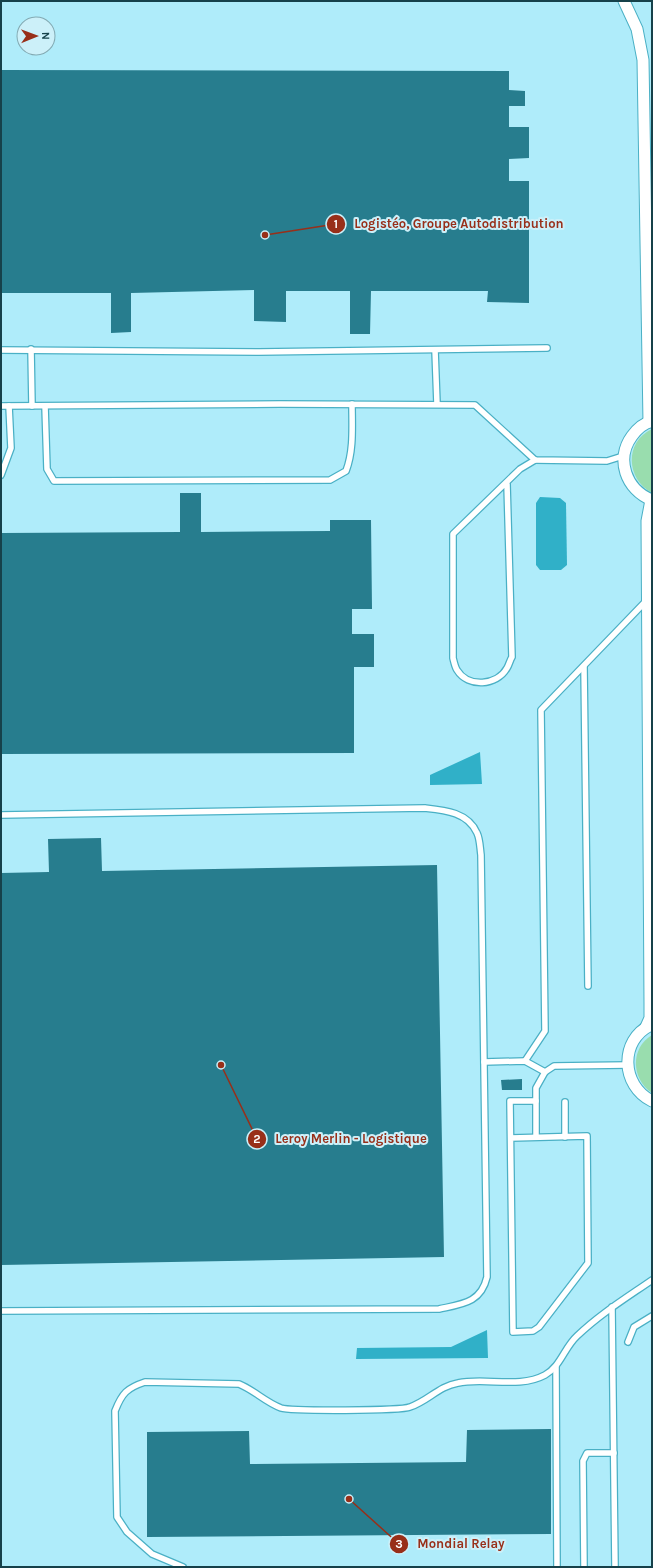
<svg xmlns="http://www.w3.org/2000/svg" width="653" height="1568" font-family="Karla,sans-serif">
	<rect width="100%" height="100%" fill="#ccf0f9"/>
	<path fill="#afecfa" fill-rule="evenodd" d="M1,1H652V1567H1ZM24,24H48V48H24Z"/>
	<g fill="#99ddae">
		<path d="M652,429V493C626,479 624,442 652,429Z"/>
		<path d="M652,1035V1093C631,1079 630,1048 652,1035Z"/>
	</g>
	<g fill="#30b0c8">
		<polygon points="540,497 560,498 566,503 567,565 561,570 540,570 536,565 536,503"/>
		<polygon points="480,752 482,784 430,785 430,775"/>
		<polygon points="487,1330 488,1358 356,1359 357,1348 451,1347"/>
	</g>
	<g fill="#277d8e">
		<polygon points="1,70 509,71 509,90 525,91 525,106 509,106 509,127 529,127 529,158 509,159 509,181 529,181 529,303 487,302 488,291 371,291 370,334 350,334 350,291 286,291 286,322 254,321 254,290 131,293 131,332 111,333 111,293 1,293"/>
		<polygon points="180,493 201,493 201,532 330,531 330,520 371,520 372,609 352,609 352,634 374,634 374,667 354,667 354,753 1,754 1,533 180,532"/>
		<polygon points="101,838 102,871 437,865 444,1257 1,1265 1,873 49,872 48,839"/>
		<polygon points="522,1079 522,1090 502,1090 501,1080"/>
		<polygon points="551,1429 551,1534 147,1537 147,1432 249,1431 250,1464 466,1462 467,1430"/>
	</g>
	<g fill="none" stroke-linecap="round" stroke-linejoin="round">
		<defs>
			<g id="lane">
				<polyline points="31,349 32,406"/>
				<polyline points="1,350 259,352 547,348"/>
				<polyline points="435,350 437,404"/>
				<polyline points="1,406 280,404 475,405 535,460 607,461 623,456"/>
				<path d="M45,406L47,469L54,481L330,480L346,471C354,450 352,426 352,404"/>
				<polyline points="1,475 11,448 9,406"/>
				<path d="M507,484L512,657C510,660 509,665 507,668C497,686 468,688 457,670C455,667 454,662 453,658V534L520,469L535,460"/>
				<polyline points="584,667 588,986"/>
				<path d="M1,815L425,808C444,810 468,812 477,833C480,839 480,848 481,855L487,1277C481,1303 462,1304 439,1309L1,1311"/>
				<polyline points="525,1061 545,1031 541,710 646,601"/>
				<polyline points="484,1062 525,1061 545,1072 554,1066 627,1065"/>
				<polyline points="536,1101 536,1137"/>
				<polyline points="565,1137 565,1102"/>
				<polyline points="511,1138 587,1136 588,1263 539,1327 533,1331 513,1332 510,1101 536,1101 536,1088 545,1072"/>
				<polyline points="612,1307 615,1567"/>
				<polyline points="628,1342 634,1327 652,1316"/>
				<polyline points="556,1367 557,1567"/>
				<path d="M183,1567L152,1554L127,1532L117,1517L115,1411C122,1393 127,1388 145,1382L239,1384C254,1390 265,1402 281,1408C290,1411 400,1411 410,1407C428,1401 439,1386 458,1383C485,1377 519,1389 545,1375C561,1366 564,1348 577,1336C600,1314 626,1298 652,1280"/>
				<polyline points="584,1567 583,1461 587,1453 614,1453"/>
			</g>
			<g id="street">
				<polyline points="624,1 637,29 643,60 649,422"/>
				<path d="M652,421C644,423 637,429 632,436C615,459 626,490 652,500"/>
				<path d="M651,1025C619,1040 621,1086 652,1101"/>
				<polyline points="646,1027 650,1018 650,1004 647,521 651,500"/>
			</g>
		</defs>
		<use href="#lane" stroke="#4ab0c5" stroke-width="8"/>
		<use href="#street" stroke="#4ab0c5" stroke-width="13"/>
		<use href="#lane" stroke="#fff" stroke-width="5.5"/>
		<use href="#street" stroke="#fff" stroke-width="11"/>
	</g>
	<path fill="none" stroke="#982f19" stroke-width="1.5" d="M265 235L336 224M221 1065L257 1139M349 1499L399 1544"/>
	<g fill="#982f19" stroke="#ccf0f9" stroke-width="1.5">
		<circle cx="265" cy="235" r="4"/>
		<circle cx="221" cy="1065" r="4"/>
		<circle cx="349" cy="1499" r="4"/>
		<circle cx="336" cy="224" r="10"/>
		<circle cx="257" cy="1139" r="10"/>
		<circle cx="399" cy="1544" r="10"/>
	</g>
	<g font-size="12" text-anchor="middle" font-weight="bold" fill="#fff">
		<text x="336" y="228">1</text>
		<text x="257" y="1143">2</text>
		<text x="399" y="1548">3</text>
	</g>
	<g font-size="13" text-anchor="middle" font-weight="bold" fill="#982f19" stroke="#ccf0f9" stroke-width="4" stroke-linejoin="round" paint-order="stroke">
		<text x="459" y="228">Logistéo, Groupe Autodistribution</text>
		<text x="351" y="1143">Leroy Merlin - Logistique</text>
		<text x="461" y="1548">Mondial Relay</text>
	</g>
	<rect width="653" height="1568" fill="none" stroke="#16414a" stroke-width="4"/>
	<g transform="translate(36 36) rotate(89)"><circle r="19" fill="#ccf0f9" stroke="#83aab3"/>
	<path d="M0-3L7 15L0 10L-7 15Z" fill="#982f19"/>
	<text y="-6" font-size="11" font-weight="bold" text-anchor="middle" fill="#16414a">N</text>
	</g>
</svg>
